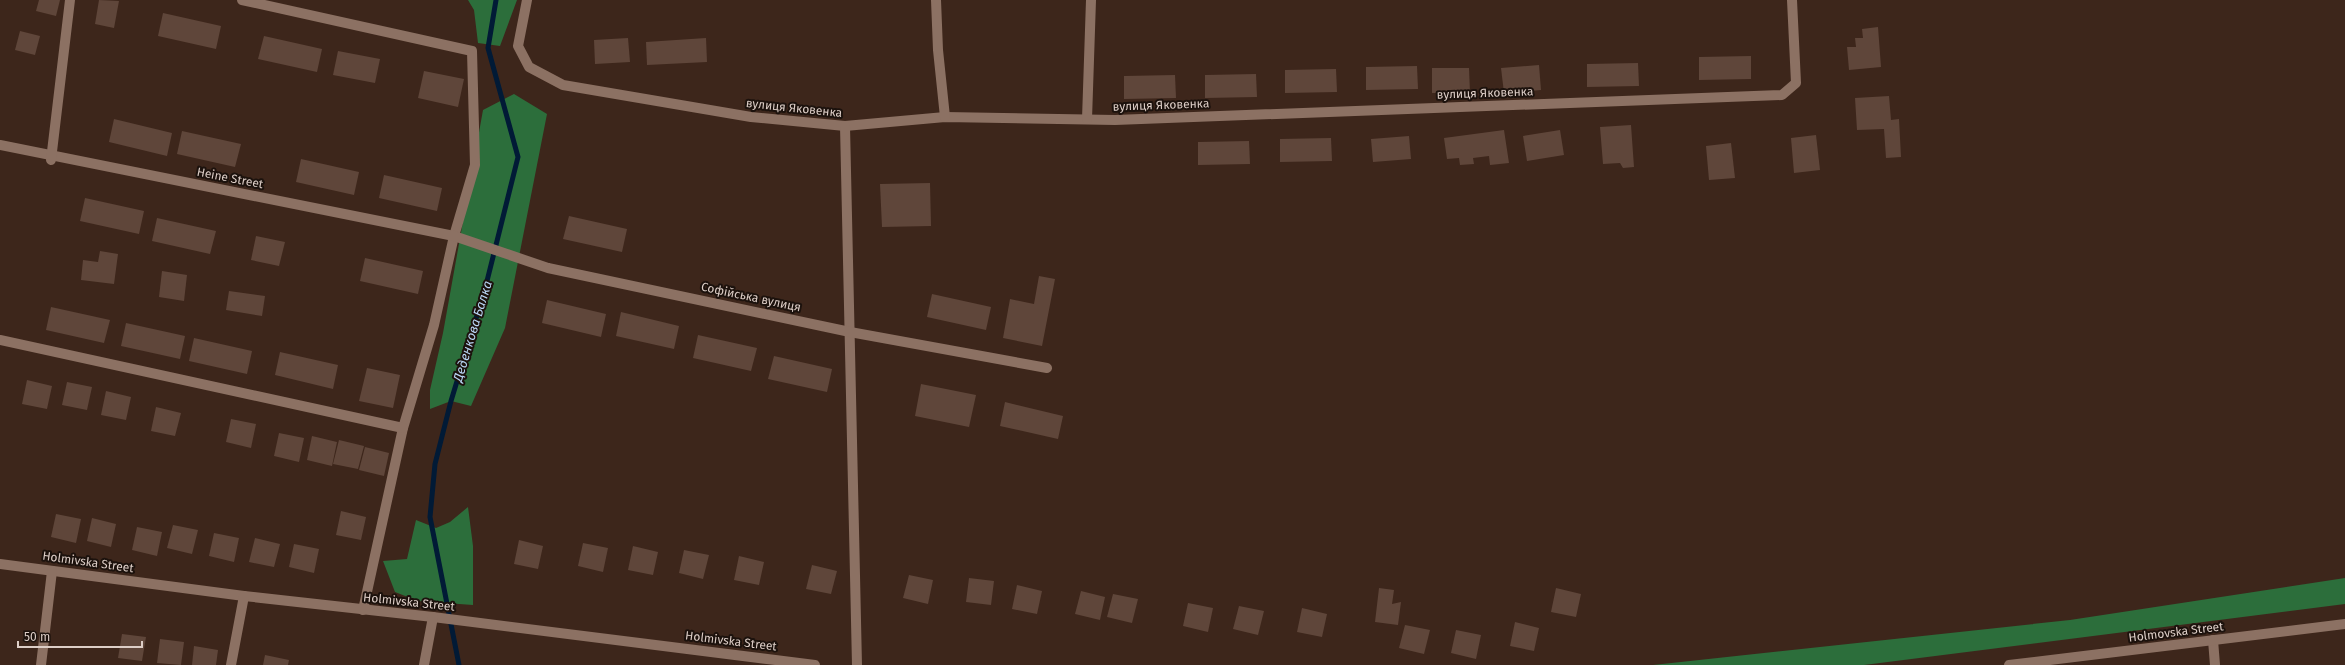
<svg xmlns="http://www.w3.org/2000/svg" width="2345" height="665" font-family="'Fira Sans',sans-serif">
	<rect width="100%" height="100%" fill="#3d261b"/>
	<g fill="#2c6e3b">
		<polygon points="468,0 517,0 500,46 478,43 474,10"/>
		<polygon points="514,94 547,114 505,328 471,406 451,401 430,409 430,390 443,333 483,110"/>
		<polygon points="468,507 473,546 473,605 418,601 395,592 383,561 407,559 416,520 436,528 450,522"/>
		<polygon points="2345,578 2345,604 1864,665 1653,665 2070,620"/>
	</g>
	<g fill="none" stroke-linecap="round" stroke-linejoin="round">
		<polyline stroke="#011a36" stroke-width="5" points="459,665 430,517 435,464 451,401 485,289 518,157 488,48 496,0"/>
	</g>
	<g fill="#5f463a">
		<polygon points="39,0 60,0 56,16 36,11"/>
		<polygon points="99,0 119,1 114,28 95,24"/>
		<polygon points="163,13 221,26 216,49 158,36"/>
		<polygon points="1878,27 1881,67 1849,70 1847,47 1856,47 1855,38 1863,38 1862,29"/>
		<polygon points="20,31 40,36 35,55 15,50"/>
		<polygon points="264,36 322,49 317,72 258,59"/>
		<polygon points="628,38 630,62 595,64 594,40"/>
		<polygon points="706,38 707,62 647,65 646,42"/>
		<polygon points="338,51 380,59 375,83 333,75"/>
		<polygon points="1751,56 1751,79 1699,80 1699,57"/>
		<polygon points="1638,63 1639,86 1587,87 1587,64"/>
		<polygon points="1539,65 1541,90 1504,93 1501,68"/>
		<polygon points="1417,66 1418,89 1366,90 1366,67"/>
		<polygon points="1432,68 1469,68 1470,93 1432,93"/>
		<polygon points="1336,69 1337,92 1285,93 1285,70"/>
		<polygon points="424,71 464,79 458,107 418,98"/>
		<polygon points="1256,74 1257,97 1205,98 1205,75"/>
		<polygon points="1175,75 1176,98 1124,99 1124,76"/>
		<polygon points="1889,96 1891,120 1899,119 1901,157 1886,158 1884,129 1857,130 1855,98"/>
		<polygon points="114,119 172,133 167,156 109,142"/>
		<polygon points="1631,125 1634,167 1623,168 1620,163 1603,164 1600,127"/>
		<polygon points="1504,130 1509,163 1490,165 1489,156 1473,158 1474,164 1460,165 1459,158 1447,159 1444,138"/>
		<polygon points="1560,130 1564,155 1527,161 1523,136"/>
		<polygon points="182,131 241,144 235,167 177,154"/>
		<polygon points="1816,135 1820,170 1794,173 1791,138"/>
		<polygon points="1409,136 1411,159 1373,162 1371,139"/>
		<polygon points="1331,138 1332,161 1280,162 1280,139"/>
		<polygon points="1249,141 1250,164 1198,165 1198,142"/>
		<polygon points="1731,143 1735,178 1709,180 1706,146"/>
		<polygon points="301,159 359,172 354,195 296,182"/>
		<polygon points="384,175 442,188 437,211 379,198"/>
		<polygon points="930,183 931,226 882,227 880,184"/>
		<polygon points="85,198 144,211 139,234 80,221"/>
		<polygon points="569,216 627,229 622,252 563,239"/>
		<polygon points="157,218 216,231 210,254 152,241"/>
		<polygon points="256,236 285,242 279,266 251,260"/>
		<polygon points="100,251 118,254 114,284 81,280 83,260 98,262"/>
		<polygon points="365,258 423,271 418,294 360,281"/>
		<polygon points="162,271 187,275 184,301 159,297"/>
		<polygon points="1039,276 1055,279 1042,346 1003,338 1010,299 1034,304"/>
		<polygon points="229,291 265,296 262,316 226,310"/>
		<polygon points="932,294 991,307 986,330 927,317"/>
		<polygon points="547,300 606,314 601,337 542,323"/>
		<polygon points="51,307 110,320 104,343 46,330"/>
		<polygon points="621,312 679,326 674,349 616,336"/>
		<polygon points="126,323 185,336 180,359 121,346"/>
		<polygon points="698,335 757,348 751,371 693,358"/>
		<polygon points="194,338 252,351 247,374 189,361"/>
		<polygon points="280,352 338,365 333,389 275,375"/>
		<polygon points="774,356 832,369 827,392 768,379"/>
		<polygon points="367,368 400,375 393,408 359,401"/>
		<polygon points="27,380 52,386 47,409 22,404"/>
		<polygon points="67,382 92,387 87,410 62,405"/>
		<polygon points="921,384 976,395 969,427 915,416"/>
		<polygon points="106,391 131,397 126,420 101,415"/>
		<polygon points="1005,402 1063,416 1058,439 1000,426"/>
		<polygon points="156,407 181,413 175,436 151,431"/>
		<polygon points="231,419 256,424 251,448 226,442"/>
		<polygon points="279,433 304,438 299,462 274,456"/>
		<polygon points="312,436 337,442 332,466 307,460"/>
		<polygon points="339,440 364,446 358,469 333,464"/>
		<polygon points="365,447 389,453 384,476 359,470"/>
		<polygon points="341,511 366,517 361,540 336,535"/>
		<polygon points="56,514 81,519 76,543 51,537"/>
		<polygon points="92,518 116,524 111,547 87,541"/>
		<polygon points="173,525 198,530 192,554 167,548"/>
		<polygon points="137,527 162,532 157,556 132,550"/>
		<polygon points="214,533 239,538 234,562 209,556"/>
		<polygon points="255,538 280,544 274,567 249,562"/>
		<polygon points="519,540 543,546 538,569 514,564"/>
		<polygon points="583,543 608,548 603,572 578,566"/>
		<polygon points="294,544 319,549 314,573 289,567"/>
		<polygon points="633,546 658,552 653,575 628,570"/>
		<polygon points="684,550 709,555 703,579 679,573"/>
		<polygon points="739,556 764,562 759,585 734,580"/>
		<polygon points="812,565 837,571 831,594 806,589"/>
		<polygon points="909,575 933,580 928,604 903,598"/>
		<polygon points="969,578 994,581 991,605 966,602"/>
		<polygon points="1017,585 1042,591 1037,614 1012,609"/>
		<polygon points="1379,588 1394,590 1392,604 1401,602 1398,625 1375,622"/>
		<polygon points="1556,588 1581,594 1576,617 1551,612"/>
		<polygon points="1081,591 1105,597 1100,620 1075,614"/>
		<polygon points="1113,594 1138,599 1132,623 1107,617"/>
		<polygon points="1188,603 1213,608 1208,632 1183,626"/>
		<polygon points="1239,606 1264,611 1258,635 1233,629"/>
		<polygon points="1302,608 1327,614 1322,637 1297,632"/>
		<polygon points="1515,622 1539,628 1534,651 1510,646"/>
		<polygon points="1405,625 1430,630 1424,654 1399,648"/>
		<polygon points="1456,630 1481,635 1476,659 1451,653"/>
		<polygon points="122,634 146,637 142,661 118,658"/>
		<polygon points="160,639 184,642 181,665 157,663"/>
		<polygon points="194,646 218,650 216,665 192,665"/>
		<polygon points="265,655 289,660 288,665 263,665"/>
	</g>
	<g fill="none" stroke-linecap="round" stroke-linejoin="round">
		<g stroke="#8c7163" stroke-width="10">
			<polyline points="242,0 472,51 475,165 454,236 434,325 403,428 363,610"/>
			<polyline points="527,0 518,46 529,67 563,85 751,117 845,126 945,117 1115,120 1782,95 1796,83 1792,0"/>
			<polyline points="936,0 938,50 945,117"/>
			<polyline points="1087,119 1091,0"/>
			<polyline points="845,126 857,665"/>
			<polyline points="0,145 454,236 548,268 850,332 1047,368"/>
			<polyline points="51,160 70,0"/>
			<polyline points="0,340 403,428"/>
			<polyline points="0,564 244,596 433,617 815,665"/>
			<polyline points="2213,640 2215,665"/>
			<polyline points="41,665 52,571"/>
			<polyline points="231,665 244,596"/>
			<polyline points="424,665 433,617"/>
			<polyline points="2009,665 2345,624"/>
		</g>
	</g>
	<g text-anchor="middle" stroke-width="4" stroke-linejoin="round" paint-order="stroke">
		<g font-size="12" fill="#ddcec7" stroke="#1c120d">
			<text transform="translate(1485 93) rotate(-2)" y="4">вулиця Яковенка</text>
			<text transform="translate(1161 105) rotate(-2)" y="4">вулиця Яковенка</text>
			<text transform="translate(794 108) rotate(6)" y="4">вулиця Яковенка</text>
			<text transform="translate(230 178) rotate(11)" y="4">Heine Street</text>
			<text transform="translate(751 297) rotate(12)" y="4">Софійська вулиця</text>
			<text transform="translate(88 562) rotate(8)" y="4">Holmivska Street</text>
			<text transform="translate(409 602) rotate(6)" y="4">Holmivska Street</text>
			<text transform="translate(2176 632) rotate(-7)" y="4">Holmovska Street</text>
			<text transform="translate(731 641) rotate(7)" y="4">Holmivska Street</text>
		</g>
		<g font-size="13" font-style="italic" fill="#bad6f6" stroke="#1c120d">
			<text transform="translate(472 331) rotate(-73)" y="5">Деденкова Балка</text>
		</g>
	</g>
	<path d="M18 641v6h124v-6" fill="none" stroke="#ddcec7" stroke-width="2"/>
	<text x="24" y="641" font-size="12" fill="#ddcec7" stroke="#1c120d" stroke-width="3" paint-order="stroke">50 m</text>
</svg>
